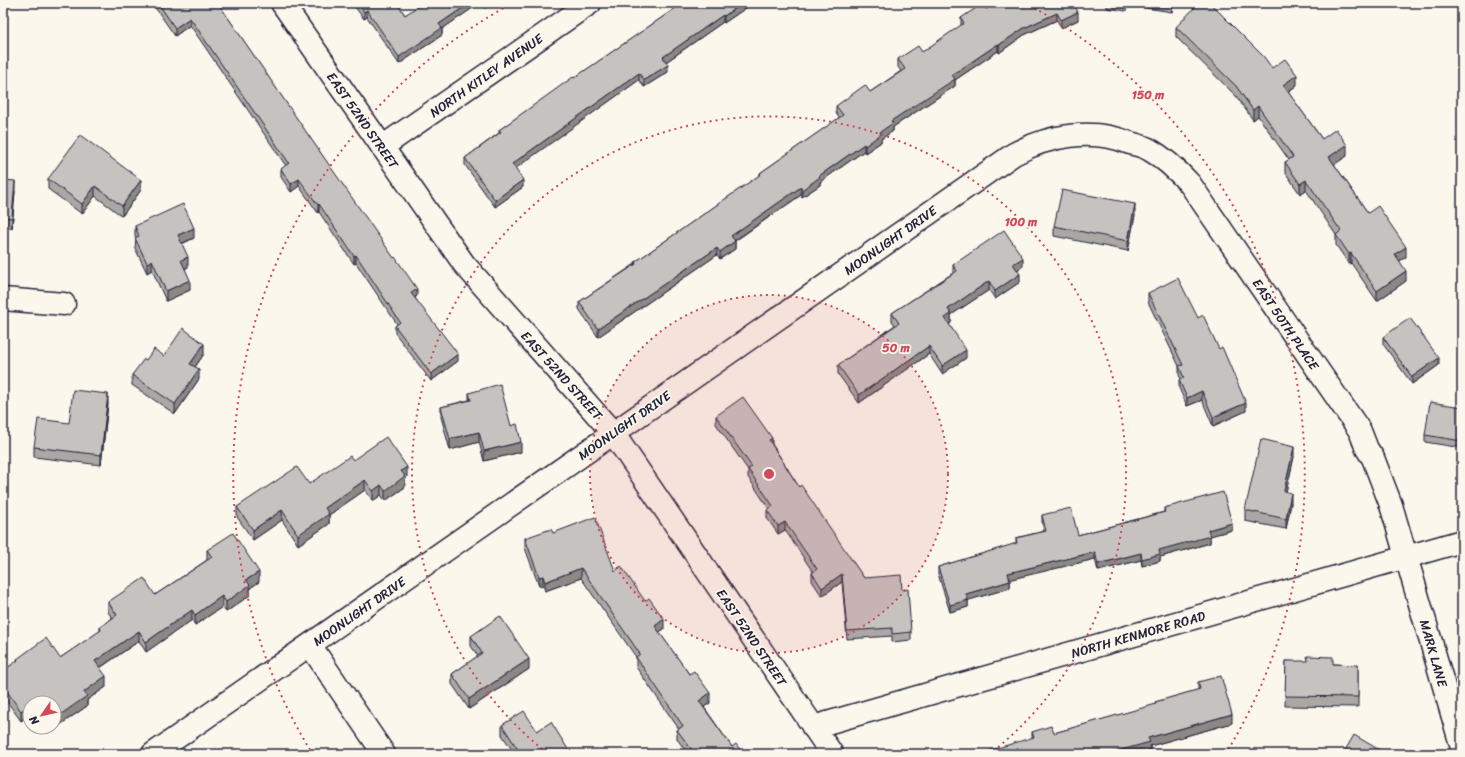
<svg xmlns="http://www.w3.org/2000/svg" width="1465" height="757" font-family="Sriracha,sans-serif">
	<rect width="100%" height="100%" fill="#fbf7ec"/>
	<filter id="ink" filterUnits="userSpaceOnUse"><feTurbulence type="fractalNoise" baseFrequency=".025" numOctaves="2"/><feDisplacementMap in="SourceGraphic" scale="8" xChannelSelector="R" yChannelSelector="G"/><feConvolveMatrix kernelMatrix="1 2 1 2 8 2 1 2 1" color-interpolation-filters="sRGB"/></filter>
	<g filter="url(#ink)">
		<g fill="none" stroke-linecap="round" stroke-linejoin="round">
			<defs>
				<g id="minor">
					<polyline points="282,3 464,264 613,433 832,754"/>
					<polyline points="382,147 590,3"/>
					<polyline points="3,299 64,304"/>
					<polyline points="310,645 384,754"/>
					<polyline points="813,727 1462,541"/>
					<path d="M153,754L1014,154C1049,135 1092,128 1130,143C1137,145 1144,146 1150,150C1166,159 1178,171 1190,184L1360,431L1367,449L1373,458L1391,505L1462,748"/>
				</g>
			</defs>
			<use href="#minor" stroke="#22223b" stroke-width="25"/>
			<use href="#minor" stroke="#fbf7ec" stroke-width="22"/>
		</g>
		<g fill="#aaa7a5" stroke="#22223b">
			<polygon points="152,3 218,3 417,296 415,298 458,361 431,381 395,333 395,326 397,324 356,263 354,264 319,212 318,213 299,186 291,192 281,177 281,169 286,166 190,25 175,36"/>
			<polygon points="352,3 397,3 405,15 427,3 480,3 442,29 442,35 399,64 367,17 364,19"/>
			<polygon points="481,3 492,3 485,8"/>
			<polygon points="683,3 753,3 724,23 723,22 666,62 668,72 644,87 639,80 515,168 523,187 495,207 465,165 465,158 499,133 499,130"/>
			<polygon points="1074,3 1078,20 1061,28 1057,20 1024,35 999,53 998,51 955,80 955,86 893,127 893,131 881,139 881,142 865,153 864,151 820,182 820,185 802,197 801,195 735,241 735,249 720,259 717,255 598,337 579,309 579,302 635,264 635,262 760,175 760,173 839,118 836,113 836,106 870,92 901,71 898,67 898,59 922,52 961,26 961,18 986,9"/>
			<polygon points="1079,3 1087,3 1087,4"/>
			<polygon points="1107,3 1173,3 1172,12 1127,5 1126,11 1107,8"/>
			<polygon points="1176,27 1272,68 1297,85 1288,92 1322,139 1347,156 1334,164 1368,213 1406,257 1399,261 1406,281 1377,301 1351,263 1349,264 1336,245 1336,235 1306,190 1300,194 1285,172 1285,162 1289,160 1258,116 1253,120 1236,96 1176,37"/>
			<polygon points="48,179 141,190 122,216 95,196 82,214 48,189"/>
			<polygon points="3,180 15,191 12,228 3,227"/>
			<polygon points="1135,215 1128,251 1054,236 1054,226"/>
			<polygon points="135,226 194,238 182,244 188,267 185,269 190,290 166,301 152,270 147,273 135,248 136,238 135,236"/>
			<polygon points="953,265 1023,266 1017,270 1020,282 995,299 989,290 951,315 951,323 949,324 966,358 942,374 929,354 859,403 838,374 838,365 895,325 892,321 892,313 953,273"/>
			<polygon points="1148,293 1198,318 1246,411 1213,426 1202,400 1187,406 1179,388 1179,380 1181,379 1179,375 1179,366 1148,302"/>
			<polygon points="1383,337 1439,365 1412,384 1383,344"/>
			<polygon points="204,354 195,367 199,379 175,414 132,385 132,375 146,360 164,356"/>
			<polygon points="469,393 511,426 521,452 484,461 479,442 450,450 441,417 441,407 469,400"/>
			<polygon points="108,404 101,465 34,457 34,447 69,423"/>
			<polygon points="1462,407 1462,448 1425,442 1425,435"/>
			<polygon points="716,416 772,444 799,487 864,578 902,590 911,632 911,640 892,642 892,636 847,639 842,582 822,596 812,581 812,573 813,572 785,530 778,534 767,518 767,510 769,509 748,477 748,470 716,424"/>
			<polygon points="1294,457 1286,491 1291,503 1286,529 1245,521 1245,510"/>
			<polygon points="353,460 407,477 405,479 405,487 385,501 381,495 373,501 365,490 329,515 329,524 298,545 282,520 253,540 237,517 237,507 309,484"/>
			<polygon points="1164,508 1232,530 1210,536 1210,543 1160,557 1160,561 1142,566 1141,560 1098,571 1095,559 1010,579 1010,588 968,600 968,607 950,612 938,574 938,567 1016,544 1016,538 1044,531 1042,522 1042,515 1078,535 1164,512"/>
			<polygon points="553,533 615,571 664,629 659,632 710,703 704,707 732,747 743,754 688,754 677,739 677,730 679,729 636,667 636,657 581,578 545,591 543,585 539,586 525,548 525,538"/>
			<polygon points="207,550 259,582 250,588 250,595 226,612 222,607 195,625 192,620 146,652 139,641 100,668 106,687 87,700 87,706 57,727 54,723 54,703 30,703 30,715 21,721 3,696 3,671 17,661 17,659 60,658 100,631 100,627 112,618 108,612 108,602 155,595 207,560"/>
			<polygon points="471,636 529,669 469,709 452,684 452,674 478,656 471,646"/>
			<polygon points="1286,661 1333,664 1358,665 1358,707 1285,706"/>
			<polygon points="1198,682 1232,723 1150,746 1150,751 1032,738 1032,732 1054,733 1155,705 1155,702 1198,690"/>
			<polygon points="502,725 537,731 571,754 515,754 502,735"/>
		</g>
		<g fill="#8b8886" stroke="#22223b">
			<polygon points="470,3 480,3 442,29 442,35 399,64 399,57 439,24"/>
			<polygon points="485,3 492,3 485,8"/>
			<polygon points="743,3 753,3 724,23 724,16"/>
			<polygon points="1172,3 1173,3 1172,12"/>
			<polygon points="367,10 367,17 364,19 364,12"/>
			<polygon points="1078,12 1078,20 1061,28 1061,20"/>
			<polygon points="1057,13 1057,20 1024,35 999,53 999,45 1024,28"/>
			<polygon points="723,15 723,22 663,64 663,57"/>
			<polygon points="190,18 190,25 175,36 175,28"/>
			<polygon points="998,44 998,51 955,80 955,86 893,127 893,131 881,139 881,142 865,153 865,146 891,121 952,75"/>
			<polygon points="668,65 668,72 644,87 644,80"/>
			<polygon points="639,73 639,80 512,171 512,164"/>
			<polygon points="1297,75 1297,85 1283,95 1283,85"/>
			<polygon points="1258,106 1258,116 1253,120 1253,110"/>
			<polygon points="864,144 864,151 820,182 820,185 802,197 802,190 819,176"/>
			<polygon points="1347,145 1347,156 1329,168 1329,157"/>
			<polygon points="299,179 299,186 291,192 291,184"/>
			<polygon points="141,180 141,190 122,216 122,206"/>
			<polygon points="523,180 523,187 495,207 495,200"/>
			<polygon points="1306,180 1306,190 1300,194 1300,184"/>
			<polygon points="15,181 15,191 12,228 12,218"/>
			<polygon points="95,186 95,196 82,214 82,204"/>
			<polygon points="801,187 801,195 731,243 731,236"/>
			<polygon points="319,204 319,212 318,213 318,205"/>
			<polygon points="1135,204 1135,215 1128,251 1128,241"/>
			<polygon points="194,228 194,238 178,245 178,235"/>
			<polygon points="735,241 735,249 720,259 720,252"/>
			<polygon points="1406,247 1406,257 1395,264 1395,254"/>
			<polygon points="717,248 717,255 598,337 598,329"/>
			<polygon points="1351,253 1351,263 1349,264 1349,254"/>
			<polygon points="356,255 356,263 354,264 354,256"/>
			<polygon points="188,257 188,267 181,270 181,260"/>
			<polygon points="1023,258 1023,266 1013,273 1013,264"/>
			<polygon points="152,260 152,270 147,273 147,263"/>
			<polygon points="1406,271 1406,281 1377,301 1377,291"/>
			<polygon points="1020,274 1020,282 995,299 995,291"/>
			<polygon points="190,280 190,290 166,301 166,291"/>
			<polygon points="989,281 989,290 951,315 951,323 945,326 945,318 948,309"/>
			<polygon points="417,289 417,296 411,300 411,293"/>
			<polygon points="204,344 204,354 190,374 190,364"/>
			<polygon points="929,346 929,354 859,403 859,395"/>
			<polygon points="966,350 966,358 942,374 942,366"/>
			<polygon points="458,354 458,361 431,381 431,374"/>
			<polygon points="1439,358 1439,365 1412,384 1412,377"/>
			<polygon points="199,369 199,379 175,414 175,404"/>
			<polygon points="1202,391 1202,400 1187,406 1187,398"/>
			<polygon points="108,394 108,404 101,465 101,455"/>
			<polygon points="1246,403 1246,411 1213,426 1213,417"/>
			<polygon points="479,432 479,442 450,450 450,439"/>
			<polygon points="772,438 772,446 769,440"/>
			<polygon points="521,442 521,452 484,461 484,451"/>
			<polygon points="1294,447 1294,457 1284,501 1284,491"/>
			<polygon points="407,467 407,477 405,479 405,487 385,501 385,491 401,471"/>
			<polygon points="365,480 365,490 329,515 329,524 298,545 298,535 325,508"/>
			<polygon points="381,485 381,495 373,501 373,491"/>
			<polygon points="1291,493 1291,503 1286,529 1286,519"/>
			<polygon points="282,510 282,520 253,540 253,530"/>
			<polygon points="785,522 785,530 778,534 778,526"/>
			<polygon points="1232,523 1232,530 1210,536 1210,543 1160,557 1160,561 1142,566 1142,559 1159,550 1208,530"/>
			<polygon points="1095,552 1095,559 1008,580 1008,573"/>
			<polygon points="1141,553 1141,560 1098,571 1098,564"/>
			<polygon points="581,568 581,578 545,591 545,582"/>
			<polygon points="259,572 259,582 250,588 250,595 226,612 226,602 246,580"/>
			<polygon points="842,574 842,582 822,596 822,588"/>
			<polygon points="543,576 543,585 539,586 539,577"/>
			<polygon points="1010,581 1010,588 966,601 968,600 968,607 950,612 950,605 966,594"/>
			<polygon points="222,596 222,607 195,625 195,615"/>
			<polygon points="192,610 192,620 146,652 146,642"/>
			<polygon points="664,619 664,629 655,635 655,626"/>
			<polygon points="139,631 139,641 95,671 95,661"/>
			<polygon points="529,659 529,669 469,709 469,699"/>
			<polygon points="106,676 106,687 87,700 87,706 57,727 57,717 84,692"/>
			<polygon points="710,693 710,703 699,710 699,701"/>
			<polygon points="42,696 42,703 33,703"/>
			<polygon points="30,705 30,715 21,721 21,711"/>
			<polygon points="1232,714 1232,723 1150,746 1150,751 1137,754 1107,754 1148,738"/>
		</g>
		<g fill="#c6c2c0" stroke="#22223b">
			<polygon points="158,3 218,3 309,136 394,258 395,257 417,289 411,293 458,354 431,374 395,326 400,322 356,255 354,256 319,204 318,205 299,179 291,184 281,169 289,163 190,18 175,28"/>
			<polygon points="358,3 397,3 405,15 423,3 424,5 427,3 470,3 439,24 442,28 399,57 367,10 364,12"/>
			<polygon points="683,3 743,3 724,16 723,15 663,57 668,65 644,80 639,73 512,164 523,180 495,200 465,158 501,132 499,130 573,77 574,78"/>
			<polygon points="995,3 1073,3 1078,12 1061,20 1057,13 1024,28 999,45 998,44 952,75 955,79 891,121 893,123 880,132 881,134 865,146 864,144 819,176 820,177 802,190 801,187 731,236 735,241 720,252 717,248 598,329 579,302 636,264 635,262 761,174 760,173 843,115 836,106 865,85 870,92 905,69 898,59 918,46 922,52 964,23 961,18 982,4 986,9"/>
			<polygon points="1118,3 1127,3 1126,4"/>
			<polygon points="1157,3 1172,3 1172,5"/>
			<polygon points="1199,3 1210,3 1264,57 1272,68 1285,59 1297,75 1283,85 1322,139 1336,129 1347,145 1329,157 1368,213 1378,206 1406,247 1395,254 1406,271 1377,291 1351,253 1349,254 1336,235 1341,231 1306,180 1300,184 1285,162 1293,157 1258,106 1253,110 1236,86 1176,27"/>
			<polygon points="80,135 141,180 122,206 95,186 82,204 48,179"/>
			<polygon points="3,180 15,181 12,218 3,217"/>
			<polygon points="1062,190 1135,204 1128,241 1054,226"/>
			<polygon points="183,204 194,228 178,235 188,257 181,260 190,280 166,291 152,260 147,263 135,238 139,236 135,226"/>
			<polygon points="1004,230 1023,258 1013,264 1020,274 995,291 989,281 948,309 951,314 945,318 966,350 942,366 929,346 859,395 838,365 899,323 892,313 957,271 953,265"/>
			<polygon points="1178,278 1198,318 1203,315 1219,349 1222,347 1246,403 1213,417 1202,391 1187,398 1179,380 1184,378 1179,366 1183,365 1148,293"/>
			<polygon points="1410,318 1439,358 1412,377 1383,337"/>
			<polygon points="183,328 204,344 190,364 199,369 175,404 132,375 144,359 146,360 154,349 164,356"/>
			<polygon points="500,384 511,426 517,424 521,442 484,451 479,432 450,439 441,407 471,400 469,393"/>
			<polygon points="73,390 108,394 101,455 34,447 38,419 69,423"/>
			<polygon points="743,397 772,438 769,440 799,487 801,485 864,578 901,575 902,590 908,589 911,632 892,634 892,628 847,631 842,574 822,588 812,573 817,569 785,522 778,526 767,510 773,506 748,469 752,467 716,416"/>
			<polygon points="1430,402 1462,407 1462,441 1425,435"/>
			<polygon points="386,437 407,467 401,471 405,476 385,491 381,485 373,491 365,480 325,508 329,514 298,535 282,510 253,530 237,507 297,467 309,484 350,456 353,460"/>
			<polygon points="1261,439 1294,447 1284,491 1291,493 1286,519 1245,510"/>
			<polygon points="1223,492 1232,523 1208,530 1210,536 1159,550 1160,554 1142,559 1141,553 1098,564 1095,552 1008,573 1010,581 966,594 968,600 950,605 938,567 1017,543 1016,538 1046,531 1042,515 1071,508 1078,535 1165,512 1164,508"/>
			<polygon points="595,517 615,571 621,566 645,601 649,598 664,619 655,626 689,674 694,671 710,693 699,701 732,747 736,744 743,754 695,754 677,730 683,726 636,657 640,654 581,568 545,582 543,576 539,577 525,538 551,529 553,533"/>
			<polygon points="233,533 259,572 246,580 250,585 226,602 222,596 195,615 192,610 146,642 139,631 95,661 106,676 84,692 87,696 57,717 54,713 54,703 47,703 42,696 33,703 30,703 30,705 21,711 3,686 3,681 5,680 3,677 3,671 18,660 17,659 46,638 60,658 101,630 100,627 117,615 108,602 144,578 155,595 212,557 207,550"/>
			<polygon points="500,616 529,659 469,699 452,674 482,653 471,636"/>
			<polygon points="1307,656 1333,657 1333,664 1358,665 1358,697 1285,696 1286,661 1308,661"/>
			<polygon points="1221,676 1232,714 1148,738 1150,742 1107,754 978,754 1034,737 1032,732 1051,726 1054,733 1156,704 1155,702 1200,689 1198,682"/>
			<polygon points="524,711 537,731 551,722 571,754 521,754 502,725"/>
			<polygon points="1354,735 1383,752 1381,754 1343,754"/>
			<polygon points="965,750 966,754 949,754"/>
		</g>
	</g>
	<circle cx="769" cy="474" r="179" fill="#d1495b" fill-opacity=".12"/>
	<g fill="none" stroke="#d1495b" stroke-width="2" stroke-dasharray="2 4">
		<circle cx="769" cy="474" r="179"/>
		<path d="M547 753A357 357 0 1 1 991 753"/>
		<path d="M310 750A536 536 0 0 1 509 5M1029 5A536 536 0 0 1 1228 750"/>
	</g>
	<g text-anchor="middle" stroke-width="3.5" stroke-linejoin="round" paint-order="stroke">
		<g font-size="13" fill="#22223b" stroke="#fbf7ec">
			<text transform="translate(486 75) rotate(-35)" y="5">NORTH KITLEY AVENUE</text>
			<text transform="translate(363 120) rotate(55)" y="5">EAST 52ND STREET</text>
			<text transform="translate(890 240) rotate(-35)" y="5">MOONLIGHT DRIVE</text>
			<text transform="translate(1286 324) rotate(56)" y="5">EAST 50TH PLACE</text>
			<text transform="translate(562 375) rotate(48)" y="5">EAST 52ND STREET</text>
			<text transform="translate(624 425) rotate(-35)" y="5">MOONLIGHT DRIVE</text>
			<text transform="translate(359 611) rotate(-35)" y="5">MOONLIGHT DRIVE</text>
			<text transform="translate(1138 634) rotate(-16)" y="5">NORTH KENMORE ROAD</text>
			<text transform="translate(752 637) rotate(56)" y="5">EAST 52ND STREET</text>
			<text transform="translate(1434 653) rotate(74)" y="5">MARK LANE</text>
		</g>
	</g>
	<circle cx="769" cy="474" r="6" fill="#d1495b" stroke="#fbf7ec" stroke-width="2"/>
	<g font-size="12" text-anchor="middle" font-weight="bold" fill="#d1495b" stroke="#fbf7ec" stroke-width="3.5" stroke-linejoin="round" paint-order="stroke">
		<text x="1148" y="99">150 m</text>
		<text x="1021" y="226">100 m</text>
		<text x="896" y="352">50 m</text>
	</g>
	<rect width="1465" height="757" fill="none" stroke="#fbf7ec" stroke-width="16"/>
	<rect x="8" y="8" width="1449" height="741" fill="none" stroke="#22223b" stroke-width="1.5" filter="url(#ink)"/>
	<g transform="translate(42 715) rotate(236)"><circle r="19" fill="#fbf7ec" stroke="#a4a2a5"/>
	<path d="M0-3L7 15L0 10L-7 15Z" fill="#d1495b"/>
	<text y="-6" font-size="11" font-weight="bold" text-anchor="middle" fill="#22223b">N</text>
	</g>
</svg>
